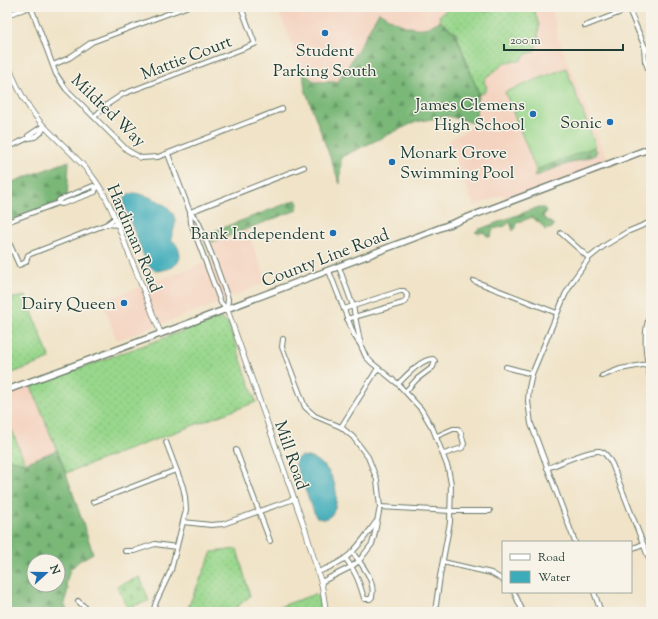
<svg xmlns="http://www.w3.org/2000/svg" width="658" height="619" font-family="'Sorts Mill Goudy',serif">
	<defs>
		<pattern id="grass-dots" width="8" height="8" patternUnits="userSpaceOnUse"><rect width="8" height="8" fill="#98d78c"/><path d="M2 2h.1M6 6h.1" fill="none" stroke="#83b979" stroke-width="1.8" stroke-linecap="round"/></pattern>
		<pattern id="forest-firs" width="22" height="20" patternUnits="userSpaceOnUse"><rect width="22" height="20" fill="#7ab878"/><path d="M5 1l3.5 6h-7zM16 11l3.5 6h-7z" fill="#639763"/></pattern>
		<pattern id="cemetery-stones" width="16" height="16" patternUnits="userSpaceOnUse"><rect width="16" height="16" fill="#98d78c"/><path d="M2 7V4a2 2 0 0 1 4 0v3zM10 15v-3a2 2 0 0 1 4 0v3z" fill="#83b979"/></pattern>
	</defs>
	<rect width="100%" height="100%" fill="#f7f3e8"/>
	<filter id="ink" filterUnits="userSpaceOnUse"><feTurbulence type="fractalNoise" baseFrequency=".025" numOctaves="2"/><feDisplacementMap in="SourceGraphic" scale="8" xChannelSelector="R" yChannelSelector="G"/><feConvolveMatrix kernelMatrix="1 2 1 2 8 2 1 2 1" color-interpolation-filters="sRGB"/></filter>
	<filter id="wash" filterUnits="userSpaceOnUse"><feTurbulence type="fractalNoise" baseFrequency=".012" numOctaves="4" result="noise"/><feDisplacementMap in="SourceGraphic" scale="16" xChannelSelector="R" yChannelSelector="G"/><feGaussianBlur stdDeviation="0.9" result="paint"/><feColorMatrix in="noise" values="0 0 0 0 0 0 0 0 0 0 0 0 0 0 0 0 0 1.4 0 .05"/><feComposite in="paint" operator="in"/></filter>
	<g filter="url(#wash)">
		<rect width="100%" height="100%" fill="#f0e3c7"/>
		<g fill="#f4d3c0">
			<polygon points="277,7 552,7 558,37 609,164 507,203 504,194 474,206 448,141 477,124 476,104 479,94 428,27 417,28 396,23 379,12 349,65 337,82 315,82 303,72"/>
			<polygon points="247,230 267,282 216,304 117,340 102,301 218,258 212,242"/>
			<polygon points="31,386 57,450 25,463 7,418 7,396"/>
		</g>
		<g fill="url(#grass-dots)" stroke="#5c8a60">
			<path d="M450,7H472L483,11H491L508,7H533L539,25L538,38L540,39L533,52L526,54L520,61C516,61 512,61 509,62C500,64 495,73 486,77L484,82L487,87L484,93L479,94L456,33L440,21L439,16Z"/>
			<polygon points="26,296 50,359 7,375 7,299"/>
			<polygon points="219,318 228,323 256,402 66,473 31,386"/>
			<polygon points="7,418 25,463 7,459"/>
			<polygon points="237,549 250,596 231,612 186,612 212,552"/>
			<polygon points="315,594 318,597 322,612 265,612"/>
		</g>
		<g fill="url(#forest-firs)" stroke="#4c7a56" fill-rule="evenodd">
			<path d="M379,12C393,21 411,32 428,27C432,25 436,23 440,21L455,33L479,94L476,104L477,124L448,116L415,122L341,157L340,184L305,89L303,72L315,82H337L349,65Z"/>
			<polygon points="592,147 595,148 597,151 594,156 558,167 534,177 536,170"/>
			<polygon points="69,161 67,199 7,222 7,184"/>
			<polygon points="296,200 298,204 297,210 212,242 209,233"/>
			<polygon points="536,208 544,208 546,211 543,217 554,225 552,228 545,230 543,226 532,217 522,221 516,222 516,228 513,231 510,222 505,226 493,229 490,237 486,235 483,232 479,233 475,232 480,229"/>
			<path d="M57,450L66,473L93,553L79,561L70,570L66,583L68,589L64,604L68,611V612H7V459L25,463ZM34,561H58V585H34Z"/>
		</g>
		<polygon fill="url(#cemetery-stones)" stroke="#5c8a60" points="140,577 149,601 127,608 117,586"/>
		<polygon fill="#98d78c" stroke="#5c8a60" points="566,68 596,146 536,170 505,92"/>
		<g fill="#3dacba" stroke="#2e7477">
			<path d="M135,193C149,196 173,204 175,220C176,226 172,233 171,239C180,246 185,261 172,267C167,270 161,270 156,271L147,264L125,208L124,199L128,194Z"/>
			<path d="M301,456C347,459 344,532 316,517L295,464L296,459Z"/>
		</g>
	</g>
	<g filter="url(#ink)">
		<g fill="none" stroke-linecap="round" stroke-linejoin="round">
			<defs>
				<g id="minor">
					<polyline points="31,7 56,74 66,89 127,150 141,158 158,157 282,109"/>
					<polyline points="628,7 644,45 651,56"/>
					<polyline points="7,15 30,7"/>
					<polyline points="585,26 629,9"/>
					<polyline points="644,46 645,61 651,76"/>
					<polyline points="53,65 69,58 92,42 186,7"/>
					<polyline points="94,117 108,104 123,94 255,44 241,7"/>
					<polyline points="28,138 28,136 40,128 44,127"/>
					<path d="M7,148L28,138C35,139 42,133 44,127"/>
					<polyline points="168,154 190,212 191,223 221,303 227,309"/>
					<polyline points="96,188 93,186 59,200 58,203 62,204 95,192 96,188 99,187"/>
					<polyline points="190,212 304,167"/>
					<polyline points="190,212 198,221 215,263 228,299 227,309"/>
					<polyline points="7,222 58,203"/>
					<polyline points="107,224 118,225"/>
					<polyline points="561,233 589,258"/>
					<polyline points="7,238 19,265 26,262 28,255 107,224 115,218"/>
					<polyline points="339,267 353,306 361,346 366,357 372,363 398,384 421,409 433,429 448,468 451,484 450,522 440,576 435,612"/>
					<polyline points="329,271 354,335 360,344"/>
					<polyline points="474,281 557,313"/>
					<polyline points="344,309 400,291 404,291 407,295 406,301 403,303 347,319"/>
					<path d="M651,312C641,333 647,361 651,383"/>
					<polyline points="283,339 282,347 305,407 315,416 341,427 353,437 368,457 377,480 380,507 374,537 372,544 359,561 351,567 321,582"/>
					<polyline points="506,367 532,374"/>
					<polyline points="602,376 620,369 648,364"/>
					<path d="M398,384C406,376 421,359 433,359L435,361L433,367L417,379L406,391"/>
					<polyline points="341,427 378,368"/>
					<polyline points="437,436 453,429 458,429 461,433 464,444 462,448 444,454"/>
					<polyline points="236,450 270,541"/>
					<path d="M547,468C559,464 587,450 599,451C606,452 609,459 612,464L651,564"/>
					<polyline points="93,502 176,470"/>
					<polyline points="380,507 451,511 490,511"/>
					<polyline points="183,522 211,525 223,524 294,499"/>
					<polyline points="575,542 531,424 528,401 529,388 532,374 565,295 574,279 589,258 604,246 627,232 651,222"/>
					<polyline points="631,549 643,544"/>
					<polyline points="125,551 134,551 155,544 176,547"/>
					<path d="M346,559C356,573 359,581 364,598L365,599H370L372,597C376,581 362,565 353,553"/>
					<polyline points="443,562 491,573 503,580"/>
					<path d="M318,572C351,560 356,549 376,522"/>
					<polyline points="514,592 523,612"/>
					<polyline points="594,592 601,612"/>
					<polyline points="78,601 90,612"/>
					<polyline points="153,612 156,602 171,570 186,510 185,497 183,487 166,442"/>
				</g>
				<g id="tertiary">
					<path d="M7,62C16,86 27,109 45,127C62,145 81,160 95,180C110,201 118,225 127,249C139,277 149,306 161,334"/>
					<polyline points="227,309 306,532 322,586 326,612"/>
				</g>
				<polyline id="secondary" points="7,390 179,327 651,148"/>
			</defs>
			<use href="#minor" stroke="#687767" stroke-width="6"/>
			<use href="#tertiary" stroke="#687767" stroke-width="6"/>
			<use href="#secondary" stroke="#687767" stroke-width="8"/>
			<use href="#minor" stroke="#fff" stroke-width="4"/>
			<use href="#tertiary" stroke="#fff" stroke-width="4.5"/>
			<use href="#secondary" stroke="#fff" stroke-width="5.5"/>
		</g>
	</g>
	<g fill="#1f6fb2" stroke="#f7f3e8" stroke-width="1.5">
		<circle cx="325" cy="33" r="4"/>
		<circle cx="533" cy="114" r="4"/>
		<circle cx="610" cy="122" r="4"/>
		<circle cx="392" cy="162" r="4"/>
		<circle cx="333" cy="233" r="4"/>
		<circle cx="124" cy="303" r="4"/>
	</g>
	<g text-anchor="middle" stroke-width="3" stroke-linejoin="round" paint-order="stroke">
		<g font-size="17" fill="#1f3d34" stroke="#f7f3e8" text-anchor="end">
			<text x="325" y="56" text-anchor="middle">Student<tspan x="325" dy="20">Parking South</tspan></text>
			<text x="525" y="110">James Clemens<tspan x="525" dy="20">High School</tspan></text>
			<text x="602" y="128">Sonic</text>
			<text x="400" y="158" text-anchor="start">Monark Grove<tspan x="400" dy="20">Swimming Pool</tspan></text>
			<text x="325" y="239">Bank Independent</text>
			<text x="116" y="309">Dairy Queen</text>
		</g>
		<g font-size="17" fill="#1f3d34" stroke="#f7f3e8">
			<text transform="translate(186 57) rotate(-21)" y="6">Mattie Court</text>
			<text transform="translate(109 110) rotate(44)" y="6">Mildred Way</text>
			<text transform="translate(135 238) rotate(67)" y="6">Hardiman Road</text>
			<text transform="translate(325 257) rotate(-21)" y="6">County Line Road</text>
			<text transform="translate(292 455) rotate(71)" y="6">Mill Road</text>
		</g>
	</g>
	<rect width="658" height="619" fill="none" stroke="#f7f3e8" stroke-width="24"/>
	<rect x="502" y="541" width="130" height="52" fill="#f7f3e8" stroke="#a1aaa0"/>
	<rect x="510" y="554" width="20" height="6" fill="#ffffff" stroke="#a1aaa0"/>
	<text x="538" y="561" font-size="12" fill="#1f3d34">Road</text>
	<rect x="510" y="571" width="20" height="12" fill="#3dacba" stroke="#a1aaa0"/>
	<text x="538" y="581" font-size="12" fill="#1f3d34">Water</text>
	<g transform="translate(46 573) rotate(69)"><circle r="19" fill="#f7f3e8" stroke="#a1aaa0"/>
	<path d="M0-3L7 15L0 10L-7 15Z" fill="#1f6fb2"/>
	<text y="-6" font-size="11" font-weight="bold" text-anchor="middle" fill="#1f3d34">N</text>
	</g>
	<path d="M504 44v6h119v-6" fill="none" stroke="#1f3d34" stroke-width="2"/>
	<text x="510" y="44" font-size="12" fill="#1f3d34" stroke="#f7f3e8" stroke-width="3" paint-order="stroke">200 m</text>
</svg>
